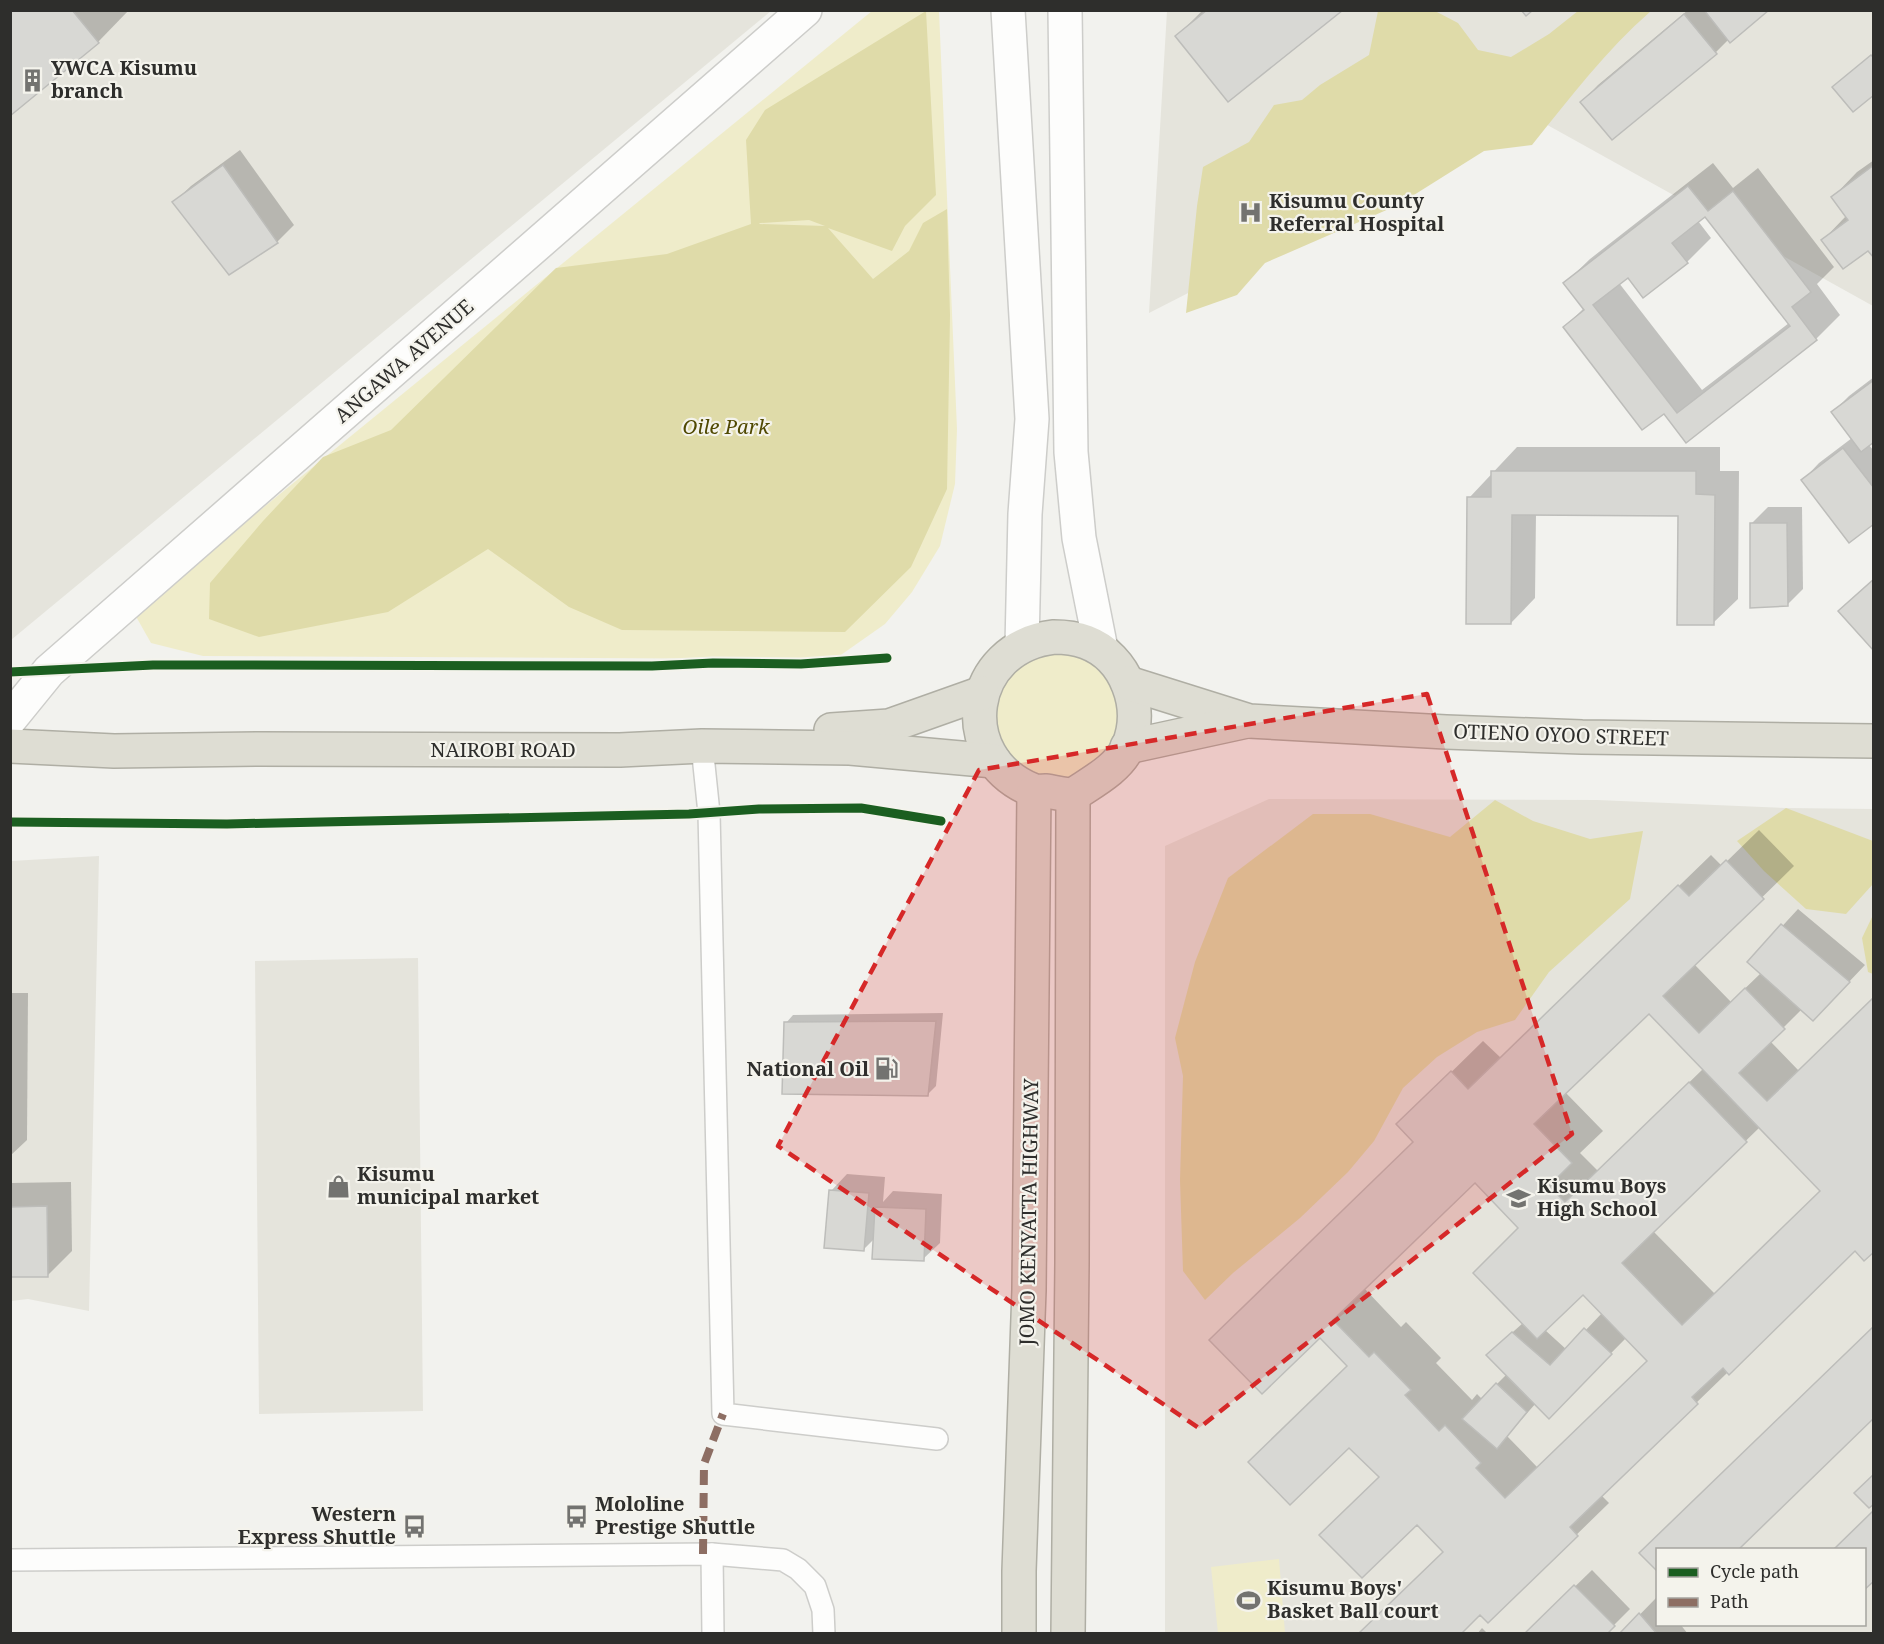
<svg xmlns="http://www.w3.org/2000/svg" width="1884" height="1644" font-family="'Noto Serif',serif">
	<rect width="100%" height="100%" fill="#f2f2ee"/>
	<g fill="#e5e4dc" fill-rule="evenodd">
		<polygon points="11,11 771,11 11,640"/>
		<polygon points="1167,11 1873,11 1873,306 1533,117 1149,313"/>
		<path d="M1269,799L1597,800L1786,808L1873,809V1633L1165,1634V846ZM1658,1550H1864V1624H1658Z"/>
		<polygon points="99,856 89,1311 28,1299 11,1301 11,861"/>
		<polygon points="418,958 423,1411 259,1414 255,961"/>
	</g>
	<g fill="#efecca">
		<polygon points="872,11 939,11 957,429 955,484 940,546 912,592 885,624 838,657 780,659 203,656 151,643 134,613"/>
		<polygon points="1061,640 1114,671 1123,742 1067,783 1034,779 996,753 994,681"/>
		<polygon points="1279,1559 1285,1633 1218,1633 1211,1567"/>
	</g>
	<g fill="#dfdba9" fill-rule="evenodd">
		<path d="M926,11L936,195L905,226L892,251L828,228L873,279L909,251L923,223L947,209L950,315L947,489L911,567L845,632L622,630L569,607L488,549L388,612L259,637L209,619L210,583L263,521L323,457L391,430L556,268L667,254L751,224L746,140L765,110ZM809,220L825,226L759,224L760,223Z"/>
		<path d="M1378,11H1435L1458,23L1478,50L1511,57L1549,34L1578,11H1651C1606,50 1570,98 1532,145L1484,151L1398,205L1265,263L1237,295L1186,313L1197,206L1203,167L1249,142L1274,105L1302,100L1320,85L1369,55Z"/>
		<polygon points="1495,800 1533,821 1590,839 1643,831 1630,899 1549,972 1515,1020 1477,1032 1437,1057 1403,1088 1374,1141 1348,1172 1300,1218 1233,1273 1205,1300 1183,1271 1180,1180 1183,1076 1175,1038 1195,962 1228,878 1313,814 1370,814 1450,837"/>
		<polygon points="1786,808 1873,841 1873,884 1846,914 1806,909 1764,871 1737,841"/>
		<polygon points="1873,915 1873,974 1868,972 1862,938"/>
	</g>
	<g fill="#0003" fill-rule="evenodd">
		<polygon points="10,10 129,10 98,42"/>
		<polygon points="1203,10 1340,10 1177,36"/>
		<polygon points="1688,10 1767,10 1729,39 1716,52 1582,102 1598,85"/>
		<polygon points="240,150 294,225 277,242 229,273 174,202 191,186"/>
		<polygon points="1874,160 1874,256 1869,248 1823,240 1846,216 1833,197 1857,172"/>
		<path d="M1713,163L1733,188L1758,168L1834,267L1817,284L1840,315L1816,339L1686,440L1664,412L1565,327L1584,308L1565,283L1590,259ZM1705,215L1789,323L1702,390L1619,283L1628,275L1687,262L1711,238L1698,221Z"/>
		<polygon points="1874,377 1874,441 1868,444 1874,451 1874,522 1803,480 1819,463 1852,438 1833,412 1849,396"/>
		<polygon points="1517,447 1720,447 1720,471 1739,471 1738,599 1713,623 1679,515 1536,514 1535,598 1511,623 1469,498"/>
		<polygon points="1768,507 1802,507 1803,589 1787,605 1751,524"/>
		<path d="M1759,830L1794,866L1694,964L1731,1002L1761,973L1749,962L1798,909L1865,965L1829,1003L1802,1009L1770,1041L1799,1071L1855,1249L1601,1495L1609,1503L1488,1621L1444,1552L1380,1476L1349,1365L1320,1336L1415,1142L1430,1093L1483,1041L1501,1058L1711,855L1722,866ZM1649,1011L1704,1068L1598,1171L1580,1153L1603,1131L1565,1092ZM1760,1127L1822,1190L1715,1294L1653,1231ZM1475,1181L1520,1228L1523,1323L1505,1339L1507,1374L1482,1399L1477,1394L1472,1400L1436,1363L1441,1358L1406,1322L1401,1327L1364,1288ZM1583,1293L1602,1313L1567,1350L1545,1330ZM1626,1338L1648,1361L1538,1468L1507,1436L1536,1403L1549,1416Z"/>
		<polygon points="10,993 28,993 27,1140 10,1156"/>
		<polygon points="943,1013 936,1086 928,1094 786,1023 793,1015"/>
		<polygon points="847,1174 885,1177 883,1202 893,1191 942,1194 940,1243 923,1259 875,1238 863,1250 831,1191"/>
		<polygon points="71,1182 72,1251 48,1275 10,1276 10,1183"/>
		<polygon points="1592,1570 1630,1609 1605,1634 1526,1634"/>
		<polygon points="1656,1598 1658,1624 1680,1624 1688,1634 1621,1634"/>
		<polygon points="1482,1628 1488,1634 1477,1634"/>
	</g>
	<g fill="#d8d8d4" stroke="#bdbdba" stroke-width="1.5" fill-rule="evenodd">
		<polygon points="10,10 72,10 99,43 10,116"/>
		<polygon points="1207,10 1343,10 1228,102 1175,36"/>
		<polygon points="1521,10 1533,10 1526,16"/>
		<polygon points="1704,10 1769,10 1730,43"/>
		<polygon points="1684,14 1717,54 1612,140 1580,102"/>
		<polygon points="1871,55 1874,58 1874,95 1853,112 1832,87"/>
		<polygon points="223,165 278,243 229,275 172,202"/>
		<polygon points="1874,165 1874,258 1868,251 1843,269 1821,240 1848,220 1831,197"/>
		<path d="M1688,186L1708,211L1733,191L1811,292L1792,307L1817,340L1686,443L1664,414L1642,430L1563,327L1584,310L1563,283ZM1705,217L1790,326L1677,413L1593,305L1628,278L1643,298L1688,263L1672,243Z"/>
		<polygon points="1874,380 1874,442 1861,452 1831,412"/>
		<polygon points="1843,448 1874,488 1874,524 1849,543 1801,480"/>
		<polygon points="1491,471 1696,471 1696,494 1715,495 1714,625 1677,625 1678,516 1512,515 1511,624 1466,624 1467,497 1491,497"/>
		<polygon points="1750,523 1787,523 1788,606 1750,608"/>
		<polygon points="1874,579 1874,649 1873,650 1838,611"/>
		<path d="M1726,860L1764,899L1663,996L1699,1033L1745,988L1785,1029L1739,1073L1767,1101L1874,997V1252L1864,1261L1855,1251L1729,1375L1723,1368L1692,1397L1698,1404L1570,1527L1578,1536L1488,1623L1480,1615L1461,1634H1358L1443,1552L1417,1525L1362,1578L1319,1535L1379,1477L1349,1448L1290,1505L1248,1462L1347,1366L1320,1338L1262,1394L1209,1340L1413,1142L1396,1124L1451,1071L1468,1089L1678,885L1689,896ZM1649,1014L1820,1191L1682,1325L1622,1263L1747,1142L1689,1082L1565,1202L1549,1186L1572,1163L1534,1124ZM1475,1183L1518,1228L1473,1273L1537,1339L1583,1295L1647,1361L1505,1498L1476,1468L1481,1463L1445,1425L1439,1431L1405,1395L1411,1390L1374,1352L1369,1357L1333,1320Z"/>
		<polygon points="1781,924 1850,982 1813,1021 1747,962"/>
		<polygon points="936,1021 928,1096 782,1094 784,1022"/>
		<polygon points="829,1190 869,1193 864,1251 824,1248"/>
		<polygon points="47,1206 48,1277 10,1277 10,1207"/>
		<polygon points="875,1207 926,1209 924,1261 872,1259"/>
		<polygon points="1874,1326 1874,1418 1738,1550 1658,1550 1658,1572 1639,1553"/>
		<polygon points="1584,1328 1612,1354 1549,1419 1486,1355 1512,1332 1550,1365"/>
		<polygon points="1496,1383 1527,1412 1497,1449 1462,1419"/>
		<polygon points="1874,1474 1874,1504 1869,1508 1854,1493"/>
		<polygon points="1874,1510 1874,1581 1864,1590 1864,1550 1833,1550"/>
		<polygon points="1574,1585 1615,1626 1607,1634 1524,1634"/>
		<polygon points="1639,1613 1657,1634 1619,1634"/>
	</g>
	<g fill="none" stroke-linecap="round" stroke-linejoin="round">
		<defs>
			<g id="lane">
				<polyline points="702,746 709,813 723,1414 937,1439"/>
				<polyline points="712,1554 713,1634"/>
				<polyline points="10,1560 712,1554 783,1560 798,1569 815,1586 823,1610 824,1634"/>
			</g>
			<g id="secondary">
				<polyline points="1008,10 1032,419 1025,514 1022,645"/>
				<polyline points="1065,10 1071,452 1079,538 1101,649"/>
				<polyline points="10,719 49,671 805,10"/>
			</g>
			<g id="highway">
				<path d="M1054,637C1065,637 1075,638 1086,642C1126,657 1145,707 1128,747C1118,769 1092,782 1073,795C1063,795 1055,792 1045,791C1041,791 1036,792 1032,790C952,757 967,647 1054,637Z"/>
				<polyline points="1128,683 1249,721 1446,732 1582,737 1874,741"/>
				<polyline points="831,730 889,726 982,693"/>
				<polyline points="10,746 114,751 258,749 620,750 702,746 850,748 994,761"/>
				<polyline points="1127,747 1247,721"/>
				<polyline points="1019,1634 1019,1571 1029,1290 1034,791"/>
				<polyline points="1068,1634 1072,1263 1073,795"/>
			</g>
		</defs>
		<use href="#lane" stroke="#cdcdca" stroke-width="24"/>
		<use href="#secondary" stroke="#cdcdca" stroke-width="36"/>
		<use href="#highway" stroke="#afaea4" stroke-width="36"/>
		<use href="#lane" stroke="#fdfdfc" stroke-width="21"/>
		<use href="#secondary" stroke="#fdfdfc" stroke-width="33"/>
		<use href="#highway" stroke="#deddd3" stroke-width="33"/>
		<polyline stroke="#8d6e63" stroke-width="8" stroke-dasharray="15 8" stroke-linecap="butt" points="703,1554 704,1464 723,1414"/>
		<defs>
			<g id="cycleway">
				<polyline points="10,672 153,665 240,665 652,666 713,663 801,664 887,658"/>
				<polyline points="10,822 227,824 689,814 759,809 861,808 941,821"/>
			</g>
		</defs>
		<use href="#cycleway" stroke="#f4f3ec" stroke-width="13"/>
		<use href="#cycleway" stroke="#1b5e20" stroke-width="9"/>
	</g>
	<path fill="#d62828" fill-opacity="0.2" stroke="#d62828" stroke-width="4.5" stroke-dasharray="12 8" stroke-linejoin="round" d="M1427,694L1572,1134L1199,1428L778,1146L979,770Z"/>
	<defs>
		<symbol id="building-bare" viewBox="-9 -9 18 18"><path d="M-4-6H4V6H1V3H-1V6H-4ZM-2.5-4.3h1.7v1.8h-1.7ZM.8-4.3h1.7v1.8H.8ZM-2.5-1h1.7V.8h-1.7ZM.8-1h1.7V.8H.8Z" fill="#737370" stroke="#f4f3ec" stroke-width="2.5" paint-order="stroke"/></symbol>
		<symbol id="hospital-bare" viewBox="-9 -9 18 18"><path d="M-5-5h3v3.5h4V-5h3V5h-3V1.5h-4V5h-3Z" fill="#737370" stroke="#f4f3ec" stroke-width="2.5" paint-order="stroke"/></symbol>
		<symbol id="fuel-bare" viewBox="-9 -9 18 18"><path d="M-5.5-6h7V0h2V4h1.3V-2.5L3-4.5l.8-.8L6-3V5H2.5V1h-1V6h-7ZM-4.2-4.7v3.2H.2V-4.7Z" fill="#737370" stroke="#f4f3ec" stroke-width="2.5" paint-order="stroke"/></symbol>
		<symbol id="shop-bare" viewBox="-9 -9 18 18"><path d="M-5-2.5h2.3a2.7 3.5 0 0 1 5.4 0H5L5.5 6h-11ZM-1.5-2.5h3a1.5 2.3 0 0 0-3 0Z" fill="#737370" stroke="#f4f3ec" stroke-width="2.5" paint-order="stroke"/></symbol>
		<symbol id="school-bare" viewBox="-9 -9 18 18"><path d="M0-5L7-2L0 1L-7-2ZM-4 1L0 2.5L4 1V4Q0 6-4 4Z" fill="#737370" stroke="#f4f3ec" stroke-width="2.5" paint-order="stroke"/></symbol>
		<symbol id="bus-bare" viewBox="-9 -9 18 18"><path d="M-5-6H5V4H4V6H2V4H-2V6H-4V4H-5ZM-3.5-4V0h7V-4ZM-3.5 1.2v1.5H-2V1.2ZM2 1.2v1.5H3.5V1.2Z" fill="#737370" stroke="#f4f3ec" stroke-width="2.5" paint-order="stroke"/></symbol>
		<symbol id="stadium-bare" viewBox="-9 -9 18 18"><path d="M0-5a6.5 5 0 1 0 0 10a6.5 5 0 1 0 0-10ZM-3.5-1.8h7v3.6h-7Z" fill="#737370" stroke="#f4f3ec" stroke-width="2.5" paint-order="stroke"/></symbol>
	</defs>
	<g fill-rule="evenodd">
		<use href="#building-bare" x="16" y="64" width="33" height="33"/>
		<use href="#hospital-bare" x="1234" y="196" width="33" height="33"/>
		<use href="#fuel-bare" x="870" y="1052" width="33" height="33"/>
		<use href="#shop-bare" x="322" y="1170" width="33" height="33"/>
		<use href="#school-bare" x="1502" y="1182" width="33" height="33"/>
		<use href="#bus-bare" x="560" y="1500" width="33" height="33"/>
		<use href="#bus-bare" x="398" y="1510" width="33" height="33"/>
		<use href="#stadium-bare" x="1232" y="1584" width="33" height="33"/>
	</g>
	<g text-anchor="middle" stroke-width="4.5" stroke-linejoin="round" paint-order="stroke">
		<g font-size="20" font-weight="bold" fill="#2e2e2c" stroke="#f4f3ec" text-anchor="start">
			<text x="51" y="75">YWCA Kisumu<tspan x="51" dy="23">branch</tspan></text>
			<text x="1269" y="208">Kisumu County<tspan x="1269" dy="23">Referral Hospital</tspan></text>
			<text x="869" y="1076" text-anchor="end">National Oil</text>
			<text x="357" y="1181">Kisumu<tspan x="357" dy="23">municipal market</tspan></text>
			<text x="1537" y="1193">Kisumu Boys<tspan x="1537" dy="23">High School</tspan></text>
			<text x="595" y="1511">Mololine<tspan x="595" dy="23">Prestige Shuttle</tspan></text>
			<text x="396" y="1521" text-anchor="end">Western<tspan x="396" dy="23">Express Shuttle</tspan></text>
			<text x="1267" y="1595">Kisumu Boys'<tspan x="1267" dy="23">Basket Ball court</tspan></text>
		</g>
		<g font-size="20" fill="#2e2e2c" stroke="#f4f3ec">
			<text transform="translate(404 361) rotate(-41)" y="7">ANGAWA AVENUE</text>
			<text transform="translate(1561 735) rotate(2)" y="7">OTIENO OYOO STREET</text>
			<text x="503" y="757">NAIROBI ROAD</text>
			<text transform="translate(1029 1212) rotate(-89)" y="7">JOMO KENYATTA HIGHWAY</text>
		</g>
		<g font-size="20" font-style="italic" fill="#504902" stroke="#f4f3ec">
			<text x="726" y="434">Oile Park</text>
		</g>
	</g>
	<rect width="1884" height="1644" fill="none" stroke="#2e2e2c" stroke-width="24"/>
	<rect x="1656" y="1548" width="210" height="78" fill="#f4f3ec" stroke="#a5a49f" stroke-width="1.5"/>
	<rect x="1668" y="1568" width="30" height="9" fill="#1b5e20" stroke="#a5a49f" stroke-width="1.5"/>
	<text x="1710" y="1578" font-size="18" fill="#2e2e2c">Cycle path</text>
	<rect x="1668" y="1598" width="30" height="9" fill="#8d6e63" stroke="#a5a49f" stroke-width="1.5"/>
	<text x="1710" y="1608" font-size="18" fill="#2e2e2c">Path</text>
</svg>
